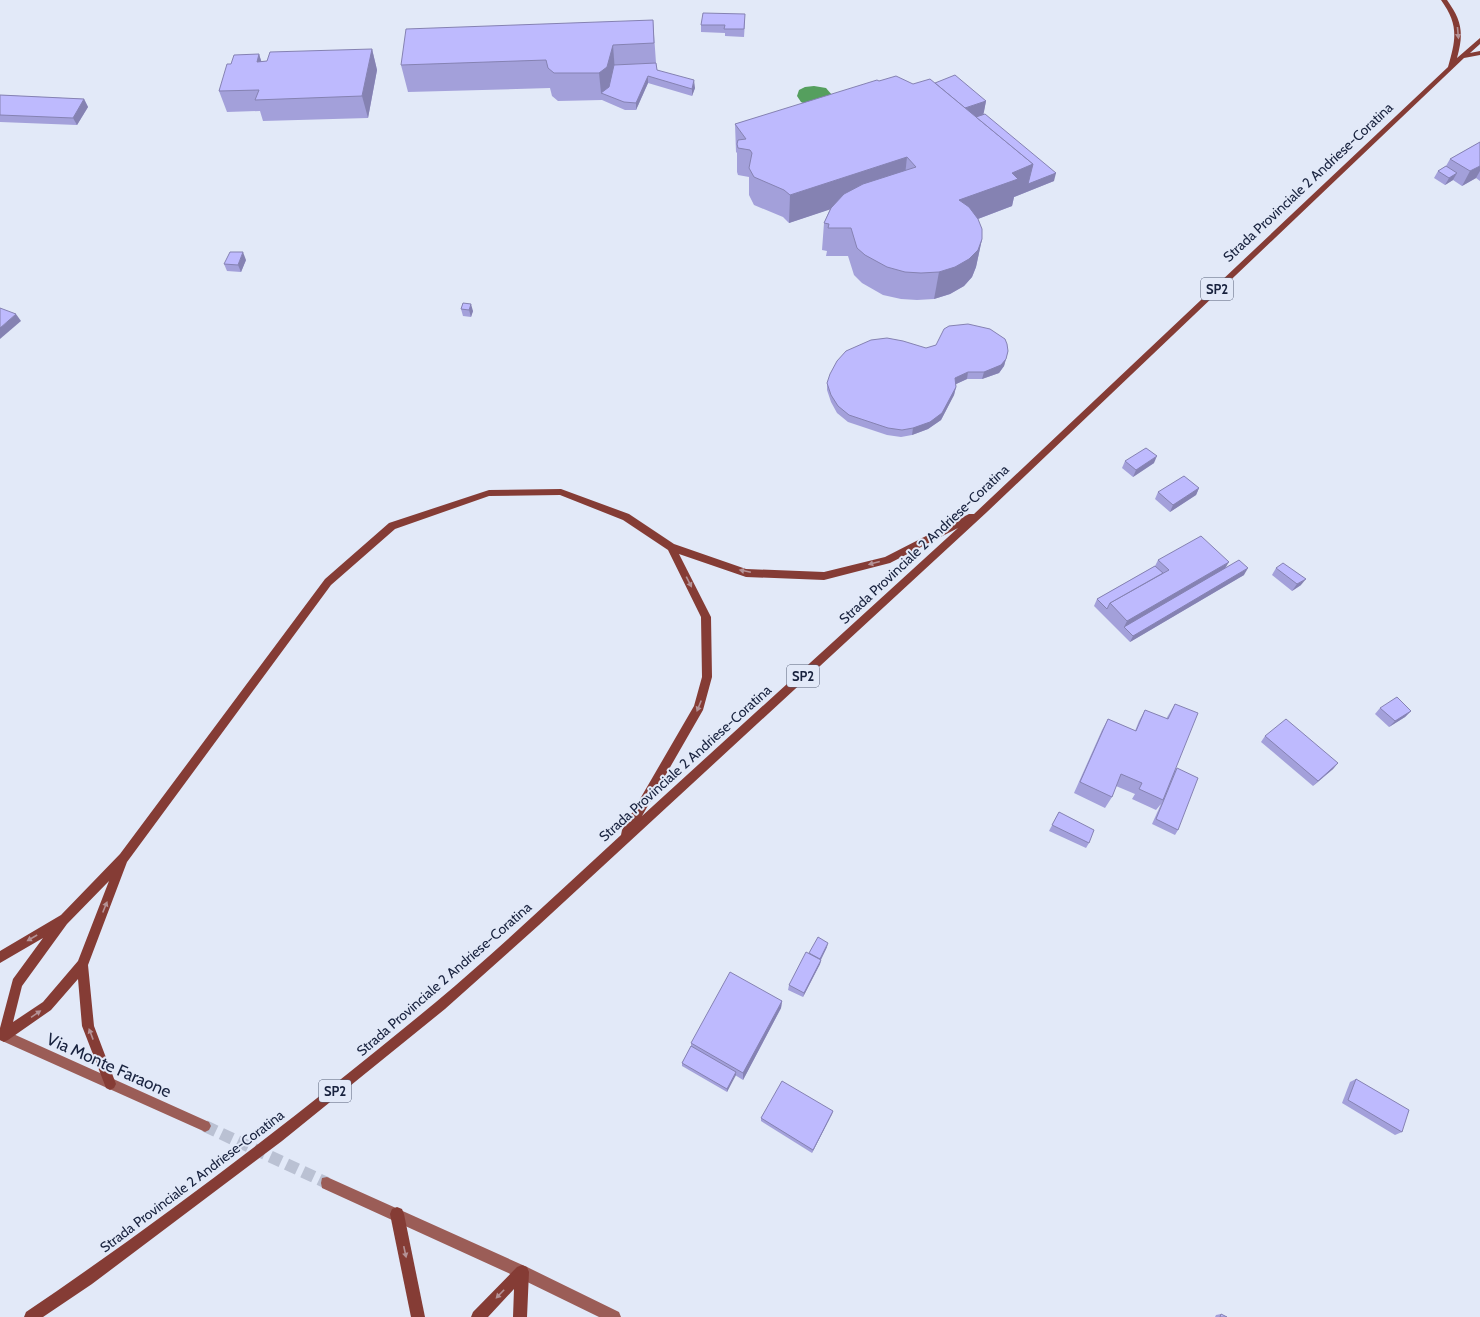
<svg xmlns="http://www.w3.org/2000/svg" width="1480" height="1317" font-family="Cabin,sans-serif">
	<rect width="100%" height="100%" fill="#e2e9f8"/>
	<polygon fill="#559f5e" points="814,86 826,88 832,95 807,105 801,102 797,96 799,90 805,87"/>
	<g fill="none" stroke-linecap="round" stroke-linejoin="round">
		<polyline stroke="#bac1d3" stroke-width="12" stroke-dasharray="12 6" stroke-linecap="butt" points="205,1126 327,1183"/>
		<g fill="#9b5d57" fill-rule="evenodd">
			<polygon points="0,1028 209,1122 211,1126 209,1130 205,1132 201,1130 0,1040"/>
			<polygon points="327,1177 527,1267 619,1312 621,1317 599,1317 517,1277 322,1188 321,1183 322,1178"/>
		</g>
		<g fill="#853c35" fill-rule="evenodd">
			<path d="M1441,0H1447C1462,21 1464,33 1457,58L1480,38V44L1470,53L1480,51V55L1464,58L987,512L539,925L445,1009L282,1141L92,1284L43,1317H24L26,1312C168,1216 304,1111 436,1002C499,949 560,891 621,835L622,830L694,706L702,677L701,617L668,550L623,520L560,495L489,496L395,529L331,585L127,862L88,965L94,1026L116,1084L114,1088L110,1090L106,1088L82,1026L78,979L51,1010L8,1040L4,1042L0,1040V1028L13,979L43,938L0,963V951L61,915L120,854L325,579L389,523L489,490L561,489L629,514L674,544L746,569L824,572L885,557L969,514H974L1448,67C1456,39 1459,25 1441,0ZM958,528L642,816L703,710L712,677L711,617L679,554L746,577L824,580L890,563ZM109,881L78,961L43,1002L13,1022L22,986L67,924Z"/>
			<polygon points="397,1207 402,1209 404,1214 425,1317 411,1317 390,1214 392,1209"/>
			<polygon points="522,1265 527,1267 529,1272 527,1317 513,1317 514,1289 488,1317 471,1317 473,1312 517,1267"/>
		</g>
	</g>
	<g fill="#a3a0da">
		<polygon points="653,20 656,63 657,70 695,88 692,96 648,83 636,110 625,110 602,100 558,101 552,96 550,88 408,92 401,65"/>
		<polygon points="745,21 744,37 725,36 725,33 701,32 701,25"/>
		<polygon points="372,49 377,70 368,118 263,121 260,111 227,112 219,91 231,64 259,54 261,61 267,61"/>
		<polygon points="879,81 913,84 935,83 986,101 983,115 1054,181 1014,197 1012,206 978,219 982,239 976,267 972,277 964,286 950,294 934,299 917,300 901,299 883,295 862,283 854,275 848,256 826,256 827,251 822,250 824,223 830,209 789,223 783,217 754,205 749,195 749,177 738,175 737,172 737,153 736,152 735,124"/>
		<polygon points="0,95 84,99 88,107 77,125 0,122"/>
		<polygon points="1480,142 1480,181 1476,178 1462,186 1453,180 1445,185 1434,178 1438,171 1446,166 1450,159"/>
		<polygon points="246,260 241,272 227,271 224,264"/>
		<polygon points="463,303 473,311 471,317 463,316 461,309"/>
		<polygon points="936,345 1008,351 1004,366 999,373 982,379 967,379 956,384 956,387 954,395 941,420 928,429 912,435 901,437 887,435 848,422 837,413 831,402 827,390 827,383"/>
		<polygon points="1125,461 1154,463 1133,477 1122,468"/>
		<polygon points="1199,488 1196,495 1170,512 1155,499 1158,492"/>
		<polygon points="1158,560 1225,568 1244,575 1130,642 1094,606 1097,599 1155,566"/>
		<polygon points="1276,568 1301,585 1292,591 1272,575"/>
		<polygon points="1175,704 1175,771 1177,768 1178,830 1175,835 1152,824 1161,804 1156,810 1132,799 1135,794 1116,786 1112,797 1105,808 1074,793 1102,730 1108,719 1135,731 1139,721 1145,710 1166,719"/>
		<polygon points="1380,708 1411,711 1405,717 1389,727 1375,714"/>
		<polygon points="1265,736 1338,763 1333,769 1313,786 1261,742"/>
		<polygon points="1059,812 1089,843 1086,848 1049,831"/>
		<polygon points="827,947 821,960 820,964 803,997 788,990 789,985 809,954 809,953"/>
		<polygon points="782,1001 781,1008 743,1080 735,1075 727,1092 682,1066 682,1063 691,1046 691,1043"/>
		<polygon points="1356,1079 1402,1132 1395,1135 1342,1103 1350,1082"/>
		<polygon points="833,1111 832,1114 812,1153 761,1121 761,1118"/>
		<polygon points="1221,1314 1227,1317 1215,1317 1216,1315"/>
	</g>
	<g fill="#8582b2">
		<polygon points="613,45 615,72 609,94 601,93 599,73"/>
		<polygon points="372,49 377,70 368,118 362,96"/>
		<polygon points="259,54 266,76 257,62"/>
		<polygon points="648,76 648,83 636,110 636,103"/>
		<polygon points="694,80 695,88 692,96 692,89"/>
		<polygon points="84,99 88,107 77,125 73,118"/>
		<polygon points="986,101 982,122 960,110"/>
		<polygon points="907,157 904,185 789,223 790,195"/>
		<polygon points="1033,164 1056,173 1054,181 1014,197 1012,206 954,228 959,200 1012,173"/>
		<polygon points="1480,166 1480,171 1476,178 1462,186 1470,171"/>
		<polygon points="1457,173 1453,180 1445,185 1449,178"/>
		<polygon points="982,239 976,267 972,277 964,286 950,294 934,299 939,272"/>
		<polygon points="243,252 246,260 241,272 238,265"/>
		<polygon points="471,304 473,311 471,317 469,310"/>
		<polygon points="16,314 21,321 0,339 0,328"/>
		<polygon points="1006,359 1004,366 999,373 982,379 984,372"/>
		<polygon points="968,372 967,379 954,385 955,378"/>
		<polygon points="956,387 954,395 941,420 928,429 912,435 913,428"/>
		<polygon points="1157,456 1154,463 1133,477 1136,470"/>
		<polygon points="1199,488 1196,495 1170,512 1173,505"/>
		<polygon points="1229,562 1221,575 1124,627 1127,621"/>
		<polygon points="1248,568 1244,575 1130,642 1133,636"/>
		<polygon points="1306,579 1301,585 1292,591 1297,584"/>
		<polygon points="1411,711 1405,717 1389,727 1395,721"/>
		<polygon points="1338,763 1333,769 1313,786 1318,781"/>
		<polygon points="828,943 827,947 819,963 820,959"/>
		<polygon points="821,960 820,964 803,997 804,993"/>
		<polygon points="782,1001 781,1008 743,1080 743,1073"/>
		<polygon points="736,1072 736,1075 727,1092 727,1089"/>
		<polygon points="833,1111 832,1114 812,1153 813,1150"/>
	</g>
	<g fill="#bebafe" stroke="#8582b2">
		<polygon points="703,13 745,14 744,29 724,29 725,25 701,25"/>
		<polygon points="653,20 654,43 613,45 607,67 599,73 554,73 548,68 546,60 401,65 406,29"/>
		<polygon points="372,49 362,96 255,100 259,90 219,91 227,64 231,64 234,55 259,54 257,62 267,61 270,52"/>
		<polygon points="656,63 657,70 694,80 692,89 648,76 636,103 624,102 601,93 609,87 614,65"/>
		<polygon points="955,75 986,101 965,108 935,83"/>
		<polygon points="896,76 913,84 930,79 1033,164 1012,173 1018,179 959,200 969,207 978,219 982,229 982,239 978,250 969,259 955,267 939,272 921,273 905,272 887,267 865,255 857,248 851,228 828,228 829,224 824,223 831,208 844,194 863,184 916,167 907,157 790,195 784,190 754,177 749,168 752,153 750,150 738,148 737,144 738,140 746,139 735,124 877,80 879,81"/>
		<polygon points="0,95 84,99 73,118 0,115"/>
		<polygon points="985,114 1056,173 1028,184 1033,164 976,117"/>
		<polygon points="1480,142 1480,166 1470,171 1450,159"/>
		<polygon points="1446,166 1457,173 1449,178 1438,171"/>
		<polygon points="230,252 243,252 238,265 224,264"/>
		<polygon points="463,303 471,304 469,310 461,309"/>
		<polygon points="0,308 16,314 0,328"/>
		<polygon points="968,324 990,329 1005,339 1007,344 1008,351 1006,359 1001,365 984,372 968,372 955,378 956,387 942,413 930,422 913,428 902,430 888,428 849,415 838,406 831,395 827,383 830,374 837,361 846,351 871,340 887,338 903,341 926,348 936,345 944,329 949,326"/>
		<polygon points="1146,448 1157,456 1136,470 1125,461"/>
		<polygon points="1184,476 1199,488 1173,505 1158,492"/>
		<polygon points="1201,536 1229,562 1127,621 1110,603 1169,570 1158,560"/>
		<polygon points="1239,560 1248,568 1133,636 1124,627"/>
		<polygon points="1283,563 1306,579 1297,584 1276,568"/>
		<polygon points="1155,566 1163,573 1110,603 1107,609 1097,599"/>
		<polygon points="1397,697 1411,711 1395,721 1380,708"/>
		<polygon points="1175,704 1198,713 1163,800 1139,789 1142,783 1121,774 1112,797 1080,782 1108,719 1136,731 1145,710 1168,719"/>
		<polygon points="1286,719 1338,763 1318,781 1265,736"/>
		<polygon points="1177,768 1198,778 1178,830 1156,819"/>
		<polygon points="1059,812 1094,830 1089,843 1052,825"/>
		<polygon points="818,937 828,943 820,959 809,953"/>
		<polygon points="806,952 821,960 804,993 789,985"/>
		<polygon points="730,972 782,1001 743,1073 691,1043"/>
		<polygon points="691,1046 736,1072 727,1089 682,1063"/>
		<polygon points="1356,1079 1409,1110 1402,1132 1348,1100"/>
		<polygon points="782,1081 833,1111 813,1150 761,1118"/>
		<polygon points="1221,1314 1227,1317 1220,1317"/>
	</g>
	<defs><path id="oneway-solid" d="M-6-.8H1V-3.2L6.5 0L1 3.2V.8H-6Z"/></defs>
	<g fill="#b49296">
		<use href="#oneway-solid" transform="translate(1458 33) rotate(85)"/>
		<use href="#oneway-solid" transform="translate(874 563) rotate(165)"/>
		<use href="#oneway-solid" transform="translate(745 571) rotate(-168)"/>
		<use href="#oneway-solid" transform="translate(689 582) rotate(63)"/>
		<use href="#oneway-solid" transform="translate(699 706) rotate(112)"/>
		<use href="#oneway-solid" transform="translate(105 907) rotate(-68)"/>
		<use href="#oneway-solid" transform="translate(32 938) rotate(150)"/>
		<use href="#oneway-solid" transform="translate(36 1014) rotate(-34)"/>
		<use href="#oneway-solid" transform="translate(91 1034) rotate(-111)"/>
		<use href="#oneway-solid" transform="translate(405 1252) rotate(78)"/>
		<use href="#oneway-solid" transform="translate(500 1294) rotate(134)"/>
	</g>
	<g text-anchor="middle" stroke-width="4" stroke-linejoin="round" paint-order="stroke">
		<g fill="#e2e9f8" stroke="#555e76" stroke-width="1">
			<rect x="1201" y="278" width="32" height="22" rx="3"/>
			<rect x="787" y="665" width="32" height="22" rx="3"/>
			<rect x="319" y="1080" width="32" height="22" rx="3"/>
		</g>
		<g font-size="13" font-weight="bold" fill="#18223e">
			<text x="1217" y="294">SP2</text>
			<text x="803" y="681">SP2</text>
			<text x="335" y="1096">SP2</text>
		</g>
		<g font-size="14" fill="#18223e" stroke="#e2e9f8">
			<text transform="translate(1308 182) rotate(-43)" y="5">Strada Provinciale 2 Andriese-Coratina</text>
			<text transform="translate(924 544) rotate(-43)" y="5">Strada Provinciale 2 Andriese-Coratina</text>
			<text transform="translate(685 763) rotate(-42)" y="5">Strada Provinciale 2 Andriese-Coratina</text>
			<text transform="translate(444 979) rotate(-41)" y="5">Strada Provinciale 2 Andriese-Coratina</text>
			<text transform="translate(192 1181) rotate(-37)" y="5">Strada Provinciale 2 Andriese-Coratina</text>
		</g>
		<g font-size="17" fill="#18223e" stroke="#e2e9f8">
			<text transform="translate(109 1065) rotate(24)" y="6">Via Monte Faraone</text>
		</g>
	</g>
</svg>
